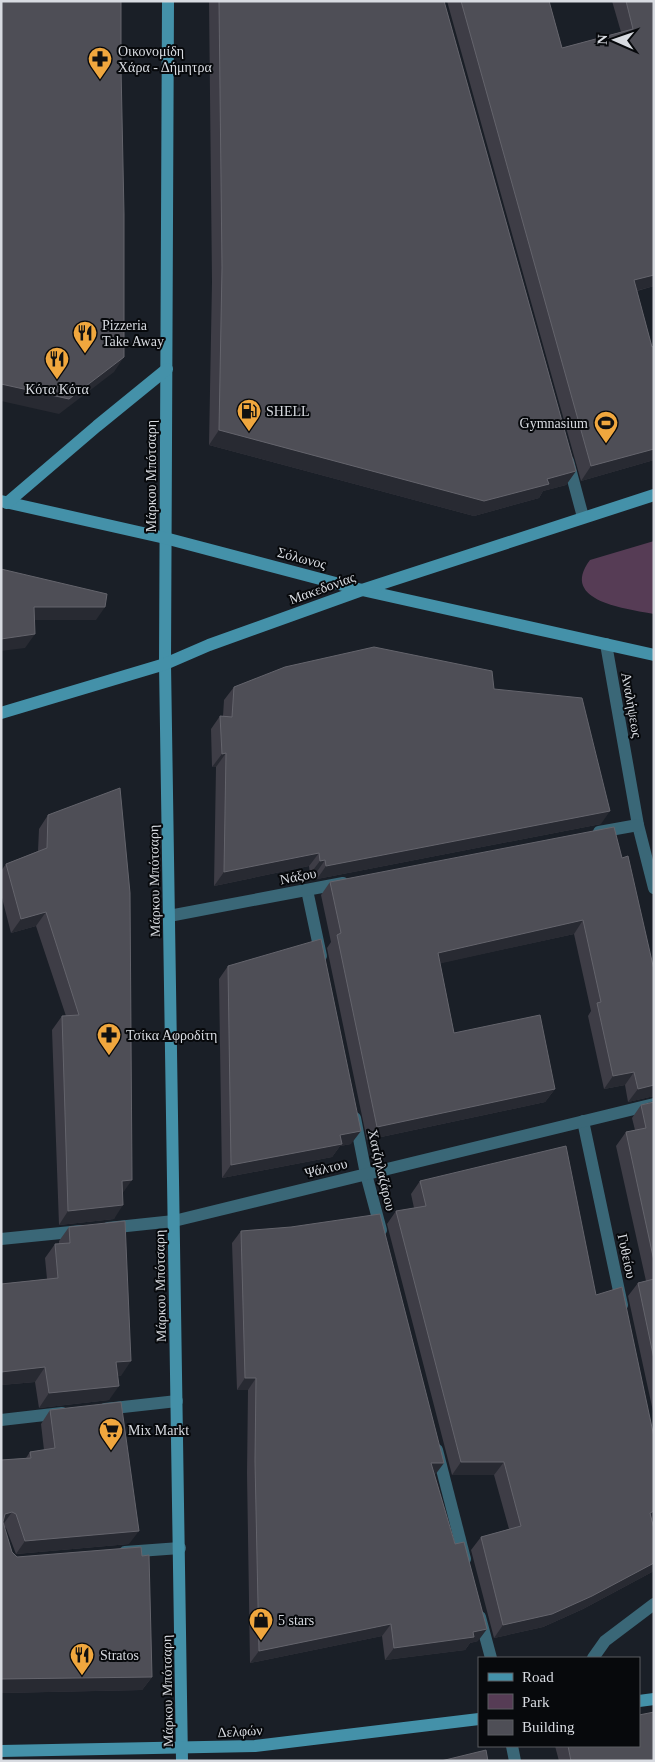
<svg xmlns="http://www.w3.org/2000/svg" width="655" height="1762" font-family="'Times New Roman',serif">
	<rect width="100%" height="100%" fill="#1a1f27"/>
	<path fill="#563c55" d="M654,541V614C629,609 558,602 590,560Z"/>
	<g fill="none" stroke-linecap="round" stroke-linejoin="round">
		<g stroke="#3a6777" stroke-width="12">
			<polyline points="568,461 583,517"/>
			<polyline points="606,644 638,825 654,888"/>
			<polyline points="599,832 638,825"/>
			<polyline points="307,890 321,956"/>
			<polyline points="169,916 343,883"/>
			<polyline points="355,1118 366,1174 381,1230"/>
			<polyline points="583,1121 622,1305"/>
			<polyline points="108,1228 174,1221 654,1104"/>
			<polyline points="1,1239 81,1231"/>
			<polyline points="105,1409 177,1401"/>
			<polyline points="1,1420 62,1413"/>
			<polyline points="437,1450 465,1559"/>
			<polyline points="125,1552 180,1548"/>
			<polyline points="480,1617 491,1658"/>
			<polyline points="593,1658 605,1641 654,1604"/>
			<polyline points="512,1746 515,1761"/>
		</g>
		<g stroke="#4491a9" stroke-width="12">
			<polyline points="168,1 165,664 182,1761"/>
			<polyline points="1,501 165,538 362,590 654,655"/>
			<polyline points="7,503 97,426 167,369"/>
			<polyline points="1,713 165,664 209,645 362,590 654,495"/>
			<polyline points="639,1701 654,1699"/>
			<polyline points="1,1751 255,1746 479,1719"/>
		</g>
	</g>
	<g fill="#3e3d46">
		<polygon points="209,1 444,1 576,471 566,485 543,491 539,498 474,516 209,445 212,282"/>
		<polygon points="447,1 549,1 562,48 621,32 612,1 654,1 654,286 637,291 652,347 654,346 654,460 581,481"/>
		<polygon points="234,687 494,689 601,824 317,879 316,873 310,874 309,866 214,886 216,767 212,767 211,729 220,716 223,716 224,700"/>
		<polygon points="48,815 123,1193 114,1219 59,1225 52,1030 62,1016 66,1016 36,926 11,933 1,894 1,871 6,864 38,851 39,829"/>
		<polygon points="622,858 654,970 654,1096 628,1102 625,1085 604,1089 588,1016 591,1011 574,934 440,963 454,1033 555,1089 545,1102 367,1140 327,948 331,942 321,895 330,882"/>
		<polygon points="228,966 351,1144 340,1146 332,1157 222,1178 219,979"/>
		<polygon points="654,1101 654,1416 628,1296 638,1283 646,1281 616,1146 626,1132 635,1130 632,1118 641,1105"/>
		<polygon points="420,1181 596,1295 654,1529 654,1569 652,1572 583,1609 543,1627 494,1638 471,1550 481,1537 509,1529 494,1475 452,1475 387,1224 396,1211 414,1208 411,1194"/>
		<polygon points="69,1227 121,1376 118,1376 109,1400 39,1408 35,1382 1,1385 1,1284 47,1279 45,1258 55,1244 59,1244 59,1241"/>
		<polygon points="241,1231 435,1475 434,1475 478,1641 470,1643 465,1650 385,1660 382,1636 250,1663 247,1473 248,1390 237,1390 232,1243"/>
		<polygon points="50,1410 129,1544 16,1554 6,1528 4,1527 12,1552 152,1677 142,1690 1,1693 1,1460 26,1458 30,1452 44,1450 41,1424"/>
		<polygon points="555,1746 639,1746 654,1761 559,1761"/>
	</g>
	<g fill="#282a32">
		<polygon points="654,275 654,286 624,294 634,280"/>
		<polygon points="124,357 114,372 59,414 1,401 1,384"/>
		<polygon points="219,430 547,479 576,471 566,485 543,491 539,498 474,516 209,445"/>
		<polygon points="654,449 654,460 581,481 591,466"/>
		<polygon points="34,607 105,607 96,620 25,620"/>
		<polygon points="35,634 25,648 1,651 1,639"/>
		<polygon points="226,753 216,767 212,767 222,754"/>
		<polygon points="610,811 601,824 317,879 326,866"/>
		<polygon points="319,853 309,866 214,886 224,872"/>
		<polygon points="325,860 316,873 310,874 320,861"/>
		<polygon points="46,912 36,926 11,933 21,919"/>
		<polygon points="583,920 574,934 429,966 438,953"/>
		<polygon points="634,1072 625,1085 604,1089 613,1076"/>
		<polygon points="654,1085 654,1096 628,1102 638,1089"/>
		<polygon points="555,1089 545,1102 367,1140 377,1127"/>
		<polygon points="361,1131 351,1144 340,1146 332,1157 222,1178 231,1165 340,1135"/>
		<polygon points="132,1180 122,1194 122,1181"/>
		<polygon points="123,1205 114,1219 59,1225 68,1211"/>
		<polygon points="131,1361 121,1376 106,1376 116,1362"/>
		<polygon points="45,1367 35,1382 1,1385 1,1372"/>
		<polygon points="245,1378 256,1378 248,1390 237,1390"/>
		<polygon points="119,1386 109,1400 39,1408 49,1393"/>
		<polygon points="461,1462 504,1462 494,1475 452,1475"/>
		<polygon points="431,1463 444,1463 435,1475 422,1475"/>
		<polygon points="654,1511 654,1519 641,1526 650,1513"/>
		<polygon points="12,1512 2,1526 1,1526 5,1514"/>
		<polygon points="139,1531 129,1544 16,1554 25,1541"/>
		<polygon points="654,1563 654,1569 652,1572 583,1609 543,1627 494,1638 503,1625"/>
		<polygon points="391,1624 382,1636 250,1663 259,1651"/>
		<polygon points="487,1629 478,1641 470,1643 465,1650 385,1660 394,1648"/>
		<polygon points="152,1677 142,1690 1,1693 1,1679"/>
	</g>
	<g fill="#4e4e56" stroke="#64646c">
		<polygon points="1,1 121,1 121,68 124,214 124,357 69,399 1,384"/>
		<polygon points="219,1 444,1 576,471 547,479 549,484 484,501 219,430 222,268"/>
		<polygon points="461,1 549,1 562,48 633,29 626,1 654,1 654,275 634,280 652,347 654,346 654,449 591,466"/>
		<polygon points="1,569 107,594 105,607 34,607 35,634 1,639"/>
		<polygon points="374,647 492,671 494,689 582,698 610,811 326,866 325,860 320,861 319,853 224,872 226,753 222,754 220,716 232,717 234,687 285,667"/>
		<polygon points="120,788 130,893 132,1180 122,1181 123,1205 68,1211 62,1016 79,1015 46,912 21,919 6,864 47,848 48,815"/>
		<polygon points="614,827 622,858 628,856 654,970 654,1085 638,1089 634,1072 613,1076 597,1003 601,1002 583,920 438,953 454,1033 540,1015 555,1089 377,1127 337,935 341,933 330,882"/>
		<polygon points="321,939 361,1131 340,1135 342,1144 231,1165 228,966"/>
		<polygon points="654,1102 654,1261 626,1132 646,1128 641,1105"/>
		<polygon points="566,1146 596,1295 622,1287 654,1437 654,1511 650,1513 654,1529 654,1563 592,1596 552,1614 503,1625 481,1537 521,1526 504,1462 461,1462 396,1211 426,1206 420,1181"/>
		<polygon points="380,1214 444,1463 431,1463 455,1544 464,1542 487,1629 473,1632 474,1637 394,1648 391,1624 259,1651 255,1461 256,1378 245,1378 241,1231 291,1227"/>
		<polygon points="125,1221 131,1361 116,1362 119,1386 49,1393 45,1367 1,1372 1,1284 58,1278 55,1244 70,1243 69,1227"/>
		<polygon points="654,1279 654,1359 638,1283"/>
		<polygon points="121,1402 139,1531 25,1541 16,1514 12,1512 5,1514 3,1522 12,1552 17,1557 141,1547 142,1556 149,1555 152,1677 1,1679 1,1460 31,1458 30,1452 55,1448 50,1410"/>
		<polygon points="654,1712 654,1761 571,1761 568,1746 639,1746 639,1715"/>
		<polygon points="486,1750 488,1761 441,1761"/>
	</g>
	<defs>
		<symbol id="pharmacy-pin" viewBox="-11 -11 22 30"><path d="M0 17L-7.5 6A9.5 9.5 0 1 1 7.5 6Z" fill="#f0a73e" stroke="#07090c"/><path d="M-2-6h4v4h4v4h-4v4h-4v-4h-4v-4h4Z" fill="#111"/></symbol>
		<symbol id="restaurant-pin" viewBox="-11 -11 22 30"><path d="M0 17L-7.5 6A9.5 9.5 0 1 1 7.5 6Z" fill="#f0a73e" stroke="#07090c"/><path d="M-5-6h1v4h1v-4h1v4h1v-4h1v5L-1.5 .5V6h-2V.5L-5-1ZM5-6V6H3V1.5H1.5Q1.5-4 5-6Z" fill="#111"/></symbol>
		<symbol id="fuel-pin" viewBox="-11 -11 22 30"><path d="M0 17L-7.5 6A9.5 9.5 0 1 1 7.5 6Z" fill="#f0a73e" stroke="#07090c"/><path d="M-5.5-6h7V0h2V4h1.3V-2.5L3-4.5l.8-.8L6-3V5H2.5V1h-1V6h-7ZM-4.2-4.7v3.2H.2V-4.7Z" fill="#111"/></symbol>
		<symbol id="stadium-pin" viewBox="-11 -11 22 30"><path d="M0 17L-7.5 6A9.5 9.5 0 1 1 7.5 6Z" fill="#f0a73e" stroke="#07090c"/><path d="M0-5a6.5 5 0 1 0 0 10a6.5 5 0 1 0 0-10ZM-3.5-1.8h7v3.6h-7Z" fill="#111"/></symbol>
		<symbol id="supermarket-pin" viewBox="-11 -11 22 30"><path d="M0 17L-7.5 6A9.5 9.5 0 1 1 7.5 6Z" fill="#f0a73e" stroke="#07090c"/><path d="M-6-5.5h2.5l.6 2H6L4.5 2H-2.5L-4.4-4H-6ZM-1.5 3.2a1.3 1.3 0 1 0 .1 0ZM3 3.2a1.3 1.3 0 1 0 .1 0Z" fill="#111"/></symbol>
		<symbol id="shop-pin" viewBox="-11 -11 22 30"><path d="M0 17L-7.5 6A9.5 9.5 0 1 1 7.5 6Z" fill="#f0a73e" stroke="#07090c"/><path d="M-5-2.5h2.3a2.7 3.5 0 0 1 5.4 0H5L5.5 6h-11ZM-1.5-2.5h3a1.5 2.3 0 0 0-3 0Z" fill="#111"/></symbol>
	</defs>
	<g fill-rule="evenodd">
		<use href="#pharmacy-pin" x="86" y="45" width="28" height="38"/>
		<use href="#restaurant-pin" x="71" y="319" width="28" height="38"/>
		<use href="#restaurant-pin" x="43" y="345" width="28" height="38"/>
		<use href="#fuel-pin" x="235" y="397" width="28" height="38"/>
		<use href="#stadium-pin" x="592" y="409" width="28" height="38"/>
		<use href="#pharmacy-pin" x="95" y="1021" width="28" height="38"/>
		<use href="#supermarket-pin" x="97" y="1416" width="28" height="38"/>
		<use href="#shop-pin" x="247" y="1606" width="28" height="38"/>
		<use href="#restaurant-pin" x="68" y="1641" width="28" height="38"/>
	</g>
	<g text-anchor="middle" stroke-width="4" stroke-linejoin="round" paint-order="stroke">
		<g font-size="14" fill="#d8dbe1" stroke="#07090c" text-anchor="start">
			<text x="118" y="56">Οικονομίδη<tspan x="118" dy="16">Χάρα - Δήμητρα</tspan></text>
			<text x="102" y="330">Pizzeria<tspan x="102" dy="16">Take Away</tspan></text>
			<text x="57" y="394" text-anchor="middle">Κότα Κότα</text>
			<text x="266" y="416">SHELL</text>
			<text x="588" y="428" text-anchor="end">Gymnasium</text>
			<text x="126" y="1040">Τσίκα Αφροδίτη</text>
			<text x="128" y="1435">Mix Markt</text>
			<text x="278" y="1625">5 stars</text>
			<text x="100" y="1660">Stratos</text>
		</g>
		<g font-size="14" fill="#d8dbe1" stroke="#07090c">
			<text transform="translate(151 476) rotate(-90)" y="5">Μάρκου Μπότσαρη</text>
			<text transform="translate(302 558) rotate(15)" y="5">Σόλωνος</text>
			<text transform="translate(322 588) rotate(-20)" y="5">Μακεδονίας</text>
			<text transform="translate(632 705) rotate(80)" y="5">Αναλήψεως</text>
			<text transform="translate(298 876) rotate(-11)" y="5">Νάξου</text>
			<text transform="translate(154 881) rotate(-91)" y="5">Μάρκου Μπότσαρη</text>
			<text transform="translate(326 1168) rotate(-14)" y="5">Ψάλτου</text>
			<text transform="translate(382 1170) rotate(77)" y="5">Χατζηλαζάρου</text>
			<text transform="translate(627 1256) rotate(78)" y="5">Γυθείου</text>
			<text transform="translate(160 1286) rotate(-91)" y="5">Μάρκου Μπότσαρη</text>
			<text transform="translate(167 1691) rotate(-91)" y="5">Μάρκου Μπότσαρη</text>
			<text transform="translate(240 1731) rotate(-3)" y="5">Δελφών</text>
		</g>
	</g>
	<rect width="655" height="1762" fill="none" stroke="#d8dbe1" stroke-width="5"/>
	<rect x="478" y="1657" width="162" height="90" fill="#07090c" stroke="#5b5d61"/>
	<rect x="488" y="1673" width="25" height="8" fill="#4491a9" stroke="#5b5d61"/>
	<text x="522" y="1682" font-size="15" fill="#d8dbe1">Road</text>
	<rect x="488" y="1694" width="25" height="15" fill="#563c55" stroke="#5b5d61"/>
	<text x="522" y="1707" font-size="15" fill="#d8dbe1">Park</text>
	<rect x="488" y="1720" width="25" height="15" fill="#4e4e56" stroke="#5b5d61"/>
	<text x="522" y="1732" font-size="15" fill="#d8dbe1">Building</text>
	<g transform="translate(615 40) rotate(272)" stroke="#07090c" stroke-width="4" paint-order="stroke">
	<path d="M0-4L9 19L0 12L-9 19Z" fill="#d8dbe1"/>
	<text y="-8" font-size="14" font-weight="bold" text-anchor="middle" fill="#d8dbe1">N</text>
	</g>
</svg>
